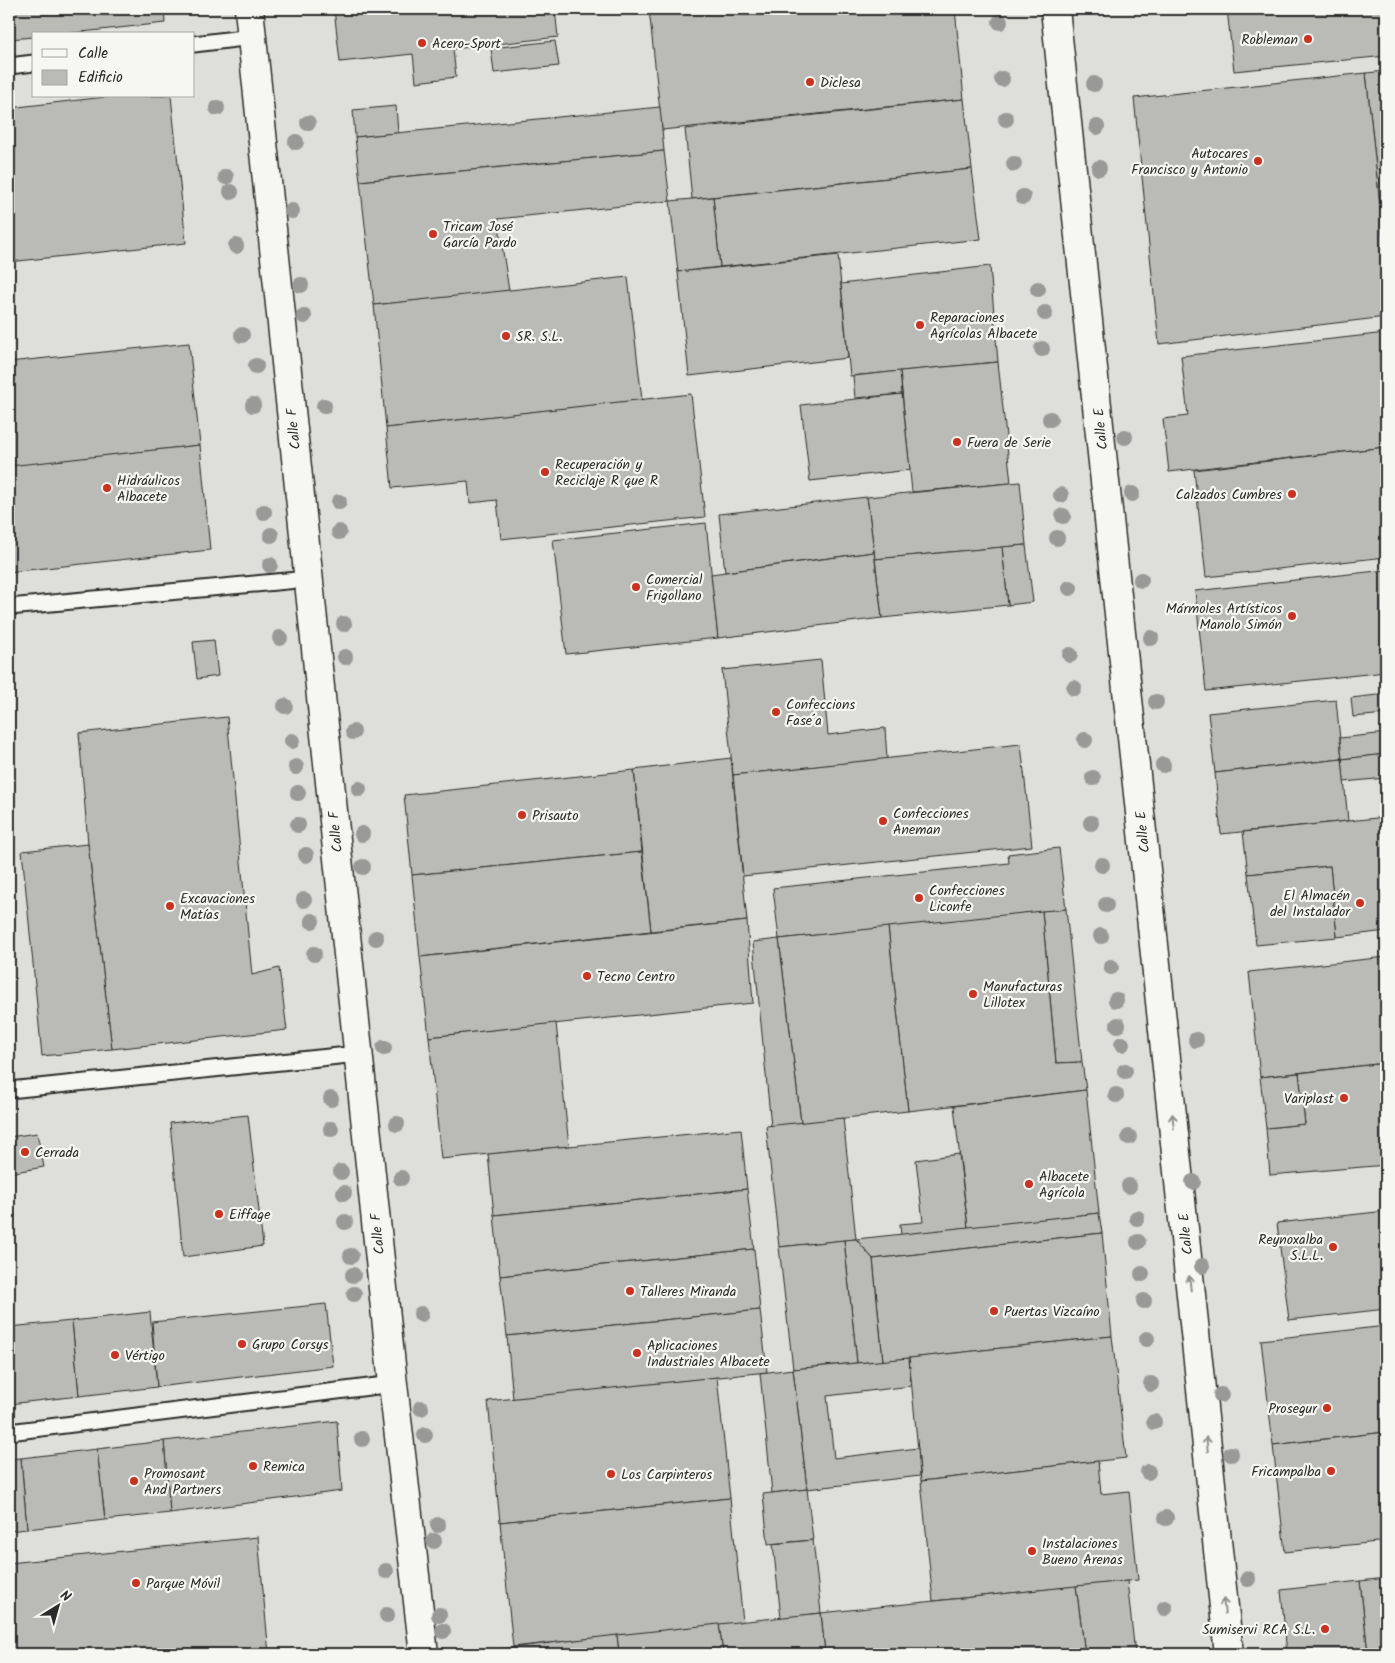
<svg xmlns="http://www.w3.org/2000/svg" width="1395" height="1663" font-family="Kalam,sans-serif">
	<rect width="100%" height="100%" fill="#eeeeea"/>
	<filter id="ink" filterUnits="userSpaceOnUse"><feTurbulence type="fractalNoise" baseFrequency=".02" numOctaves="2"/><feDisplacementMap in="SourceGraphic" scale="10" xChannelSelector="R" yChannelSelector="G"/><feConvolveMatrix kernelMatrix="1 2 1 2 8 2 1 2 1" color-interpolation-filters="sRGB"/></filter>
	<g filter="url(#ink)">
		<path fill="#dededb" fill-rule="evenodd" d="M9,9H1386V1654H9ZM34,34H194V96H34Z"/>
		<g fill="#babab7" stroke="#2b2b2b">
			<polygon points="9,9 164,9 165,23 63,34 34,34 34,37 9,39"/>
			<polygon points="334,9 555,9 558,37 453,49 456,77 416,82 413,54 340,62"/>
			<polygon points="649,9 955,9 964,99 662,130"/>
			<polygon points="1227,9 1386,9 1386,56 1234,71"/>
			<polygon points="555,41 559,66 494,73 491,48"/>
			<polygon points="1386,71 1386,263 1366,73"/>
			<polygon points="1366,73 1386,263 1386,317 1159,344 1134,98"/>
			<polygon points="114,96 171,96 186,243 9,262 9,108"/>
			<polygon points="964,99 972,169 692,199 685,129"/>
			<polygon points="396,106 398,133 355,137 353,110"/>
			<polygon points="660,107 664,151 360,181 355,137"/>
			<polygon points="664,151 670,201 498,219 509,291 374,305 360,181"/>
			<polygon points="972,169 981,239 720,267 713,197"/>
			<polygon points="713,197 720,267 678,272 670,201"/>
			<polygon points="838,255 848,358 689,376 678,272"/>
			<polygon points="990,266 998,362 850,376 841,284"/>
			<polygon points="628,277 642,400 386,428 374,305"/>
			<polygon points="1386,333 1386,447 1169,472 1163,419 1188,416 1181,356"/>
			<polygon points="189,343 200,445 9,467 9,362"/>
			<polygon points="998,362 1011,483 912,492 900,371"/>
			<polygon points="900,371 902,394 855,398 853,376"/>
			<polygon points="691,394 705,517 501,539 497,500 470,503 468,481 392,488 386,428"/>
			<polygon points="902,394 910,470 810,481 801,405"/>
			<polygon points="200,445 210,550 9,572 9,466"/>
			<polygon points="1386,447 1386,557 1206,577 1194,470"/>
			<polygon points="1020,482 1026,545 875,559 867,497"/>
			<polygon points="867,497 875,559 875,560 874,552 725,572 719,514"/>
			<polygon points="706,523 718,638 566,654 553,540"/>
			<polygon points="1026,545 1033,602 1008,605 1002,547"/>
			<polygon points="1002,547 1008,605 882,618 875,559"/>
			<polygon points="874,552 882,618 718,638 711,574"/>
			<polygon points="1386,570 1386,672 1206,691 1195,591"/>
			<polygon points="214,640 218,676 197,679 193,642"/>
			<polygon points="821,660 828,735 885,728 887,759 733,775 722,670"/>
			<polygon points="1386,694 1386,714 1353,717 1351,698"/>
			<polygon points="1336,700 1342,759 1215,773 1208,713"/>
			<polygon points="227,717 252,975 279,968 287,1030 112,1049 88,844 79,733"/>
			<polygon points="1386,733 1386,754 1342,759 1340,738"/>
			<polygon points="1021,744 1032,846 743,876 733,775"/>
			<polygon points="1386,754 1386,778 1344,782 1342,759"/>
			<polygon points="731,758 747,921 651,931 634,770"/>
			<polygon points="1342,759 1348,821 1221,834 1215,773"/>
			<polygon points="634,770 642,852 412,875 404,795"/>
			<polygon points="1386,817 1386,931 1337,937 1330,866 1248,874 1243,832"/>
			<polygon points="88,844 112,1049 42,1056 22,851"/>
			<polygon points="1059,848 1066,909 779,939 773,888 1009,863 1008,854"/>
			<polygon points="642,852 651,931 420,957 412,875"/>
			<polygon points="1330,866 1337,937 1256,945 1248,874"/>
			<polygon points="1066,909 1082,1062 1056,1063 1042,911"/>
			<polygon points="1042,911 1056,1063 1082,1062 1086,1090 908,1111 888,927"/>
			<polygon points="747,921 753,1003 429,1037 420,957"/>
			<polygon points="888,927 908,1111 801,1123 779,939"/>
			<polygon points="779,939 801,1123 771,1126 753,942"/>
			<polygon points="1386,957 1386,1063 1260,1077 1249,972"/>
			<polygon points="556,1023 569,1146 441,1159 429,1037"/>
			<polygon points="1386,1063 1386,1165 1270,1175 1266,1128 1305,1124 1299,1073"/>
			<polygon points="1299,1073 1305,1124 1266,1128 1260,1077"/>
			<polygon points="1086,1090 1099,1213 968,1228 954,1106"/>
			<polygon points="248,1115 263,1246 183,1257 170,1123"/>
			<polygon points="843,1118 856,1239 779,1247 766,1126"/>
			<polygon points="741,1129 747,1189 494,1215 488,1154"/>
			<polygon points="37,1133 44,1167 9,1173 9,1137"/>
			<polygon points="959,1154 968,1228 901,1236 900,1224 923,1222 916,1160"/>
			<polygon points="747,1189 754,1249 500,1276 494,1215"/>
			<polygon points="1386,1211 1386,1309 1289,1320 1277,1223"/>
			<polygon points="1099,1213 1102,1233 873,1259 856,1239"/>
			<polygon points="1102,1233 1112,1336 883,1361 873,1259"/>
			<polygon points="856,1239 873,1259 883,1361 857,1363 844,1240"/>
			<polygon points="844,1240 857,1363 793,1369 779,1247"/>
			<polygon points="754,1249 760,1310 507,1336 500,1276"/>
			<polygon points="326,1304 333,1366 157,1387 152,1322"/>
			<polygon points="760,1310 767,1372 513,1399 507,1336"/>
			<polygon points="150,1312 157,1387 79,1396 72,1321"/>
			<polygon points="72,1321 79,1396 9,1404 9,1327"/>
			<polygon points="1386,1326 1386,1432 1273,1445 1261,1340"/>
			<polygon points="1112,1336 1126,1458 921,1481 909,1358"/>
			<polygon points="909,1358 911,1386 827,1396 834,1458 918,1448 920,1476 807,1489 793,1369"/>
			<polygon points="793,1369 807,1489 772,1493 760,1373"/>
			<polygon points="717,1377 730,1498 500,1522 488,1401"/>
			<polygon points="337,1421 342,1491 170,1513 164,1441"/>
			<polygon points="1386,1432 1386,1541 1285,1552 1273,1445"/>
			<polygon points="164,1441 170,1513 105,1520 97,1449"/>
			<polygon points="97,1449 105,1520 27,1529 21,1458"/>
			<polygon points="21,1458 27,1529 9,1531 9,1459"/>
			<polygon points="1098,1461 1101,1494 1129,1491 1138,1580 933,1601 921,1481"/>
			<polygon points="807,1489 813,1540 768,1544 763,1494"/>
			<polygon points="730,1498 743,1622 513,1647 500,1522"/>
			<polygon points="258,1537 269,1654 9,1654 9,1563"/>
			<polygon points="813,1540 821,1613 781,1618 773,1544"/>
			<polygon points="1386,1578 1386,1654 1368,1654 1360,1581"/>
			<polygon points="1127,1581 1135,1654 1085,1654 1076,1586"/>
			<polygon points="1360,1581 1368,1654 1287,1654 1281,1590"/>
			<polygon points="1076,1586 1085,1654 825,1654 821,1613"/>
			<polygon points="821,1613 825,1654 723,1654 719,1624"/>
			<polygon points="719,1624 723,1654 619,1654 617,1635"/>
			<polygon points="617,1635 619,1654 502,1654 501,1649"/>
		</g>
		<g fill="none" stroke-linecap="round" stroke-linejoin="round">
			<defs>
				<g id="lane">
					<polyline points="194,44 252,37"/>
					<polyline points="9,66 34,63"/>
					<polyline points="9,607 308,579"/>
					<polyline points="9,1090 358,1054"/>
					<polyline points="9,1432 393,1384"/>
				</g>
				<g id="street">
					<polyline points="249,9 393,1384 424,1654"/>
					<polyline points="1055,9 1229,1654"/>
				</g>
			</defs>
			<use href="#lane" stroke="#2b2b2b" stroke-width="19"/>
			<use href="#street" stroke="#2b2b2b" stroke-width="31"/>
			<use href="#lane" stroke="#f6f6f2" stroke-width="15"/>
			<use href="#street" stroke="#f6f6f2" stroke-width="28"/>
		</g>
		<g fill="#999997">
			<circle cx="1000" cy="22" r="8"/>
			<circle cx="1002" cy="79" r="8"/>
			<circle cx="1094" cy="84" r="8"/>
			<circle cx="217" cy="108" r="8"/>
			<circle cx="1006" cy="119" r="8"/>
			<circle cx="308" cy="123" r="8"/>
			<circle cx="1097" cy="127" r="8"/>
			<circle cx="296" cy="142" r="8"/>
			<circle cx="1014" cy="164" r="8"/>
			<circle cx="1099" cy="168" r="8"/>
			<circle cx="226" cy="177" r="8"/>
			<circle cx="231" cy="192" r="8"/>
			<circle cx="1023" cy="197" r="8"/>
			<circle cx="292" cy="211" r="8"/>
			<circle cx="236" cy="246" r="8"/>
			<circle cx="301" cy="285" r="8"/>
			<circle cx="1038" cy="289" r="8"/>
			<circle cx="1045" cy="313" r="8"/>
			<circle cx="304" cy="316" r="8"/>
			<circle cx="242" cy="335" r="8"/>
			<circle cx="1042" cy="349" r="8"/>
			<circle cx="256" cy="366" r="8"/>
			<circle cx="253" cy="405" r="8"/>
			<circle cx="324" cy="406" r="8"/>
			<circle cx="1050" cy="419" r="8"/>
			<circle cx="1125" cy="437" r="8"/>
			<circle cx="1132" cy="494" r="8"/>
			<circle cx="1061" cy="495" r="8"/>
			<circle cx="339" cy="502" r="8"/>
			<circle cx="264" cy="512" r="8"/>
			<circle cx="1063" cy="516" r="8"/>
			<circle cx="339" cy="532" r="8"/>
			<circle cx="271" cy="535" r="8"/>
			<circle cx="1057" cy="538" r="8"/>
			<circle cx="270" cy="565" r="8"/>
			<circle cx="1141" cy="580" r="8"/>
			<circle cx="1070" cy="588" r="8"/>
			<circle cx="344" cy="624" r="8"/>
			<circle cx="280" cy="638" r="8"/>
			<circle cx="1151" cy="638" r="8"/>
			<circle cx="1070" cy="655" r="8"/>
			<circle cx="345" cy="657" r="8"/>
			<circle cx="1074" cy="688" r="8"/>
			<circle cx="1156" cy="702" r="8"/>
			<circle cx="285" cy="706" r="8"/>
			<circle cx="353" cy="732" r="8"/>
			<circle cx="1085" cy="740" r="8"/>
			<circle cx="292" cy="741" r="8"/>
			<circle cx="1163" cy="765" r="8"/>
			<circle cx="296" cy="767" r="8"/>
			<circle cx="1093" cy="778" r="8"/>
			<circle cx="359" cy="789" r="8"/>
			<circle cx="298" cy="793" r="8"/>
			<circle cx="1091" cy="823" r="8"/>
			<circle cx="298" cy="825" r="8"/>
			<circle cx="362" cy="834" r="8"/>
			<circle cx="306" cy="855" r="8"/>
			<circle cx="1102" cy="865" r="8"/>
			<circle cx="363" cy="867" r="8"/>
			<circle cx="304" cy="900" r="8"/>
			<circle cx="1106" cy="905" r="8"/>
			<circle cx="312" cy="921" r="8"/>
			<circle cx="1101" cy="936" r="8"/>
			<circle cx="376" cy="938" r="8"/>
			<circle cx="314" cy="954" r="8"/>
			<circle cx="1111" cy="967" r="8"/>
			<circle cx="1116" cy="1000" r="8"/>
			<circle cx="1118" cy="1025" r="8"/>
			<circle cx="1196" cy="1040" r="8"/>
			<circle cx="1122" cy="1044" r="8"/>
			<circle cx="384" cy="1048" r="8"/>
			<circle cx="1125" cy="1071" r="8"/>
			<circle cx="1116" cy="1095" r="8"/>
			<circle cx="331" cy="1099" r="8"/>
			<circle cx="397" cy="1124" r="8"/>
			<circle cx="331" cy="1129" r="8"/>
			<circle cx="1129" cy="1137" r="8"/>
			<circle cx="341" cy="1172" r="8"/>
			<circle cx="401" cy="1178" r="8"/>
			<circle cx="1193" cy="1182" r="8"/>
			<circle cx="1129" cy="1186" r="8"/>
			<circle cx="344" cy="1193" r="8"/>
			<circle cx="1137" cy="1218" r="8"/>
			<circle cx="345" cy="1222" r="8"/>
			<circle cx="1138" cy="1242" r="8"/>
			<circle cx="351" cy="1256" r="8"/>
			<circle cx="1202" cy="1266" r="8"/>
			<circle cx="1142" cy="1274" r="8"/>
			<circle cx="353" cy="1275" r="8"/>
			<circle cx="354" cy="1294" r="8"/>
			<circle cx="1144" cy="1301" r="8"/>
			<circle cx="421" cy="1314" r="8"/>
			<circle cx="1147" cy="1339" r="8"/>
			<circle cx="1151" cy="1384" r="8"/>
			<circle cx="1221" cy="1395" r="8"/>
			<circle cx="421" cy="1408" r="8"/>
			<circle cx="1154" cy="1422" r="8"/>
			<circle cx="425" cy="1435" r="8"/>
			<circle cx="362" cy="1439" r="8"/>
			<circle cx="1231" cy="1454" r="8"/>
			<circle cx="1148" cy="1472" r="8"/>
			<circle cx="1166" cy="1518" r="8"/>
			<circle cx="438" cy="1525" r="8"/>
			<circle cx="434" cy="1541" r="8"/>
			<circle cx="386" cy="1571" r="8"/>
			<circle cx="1248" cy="1579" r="8"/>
			<circle cx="1165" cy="1608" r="8"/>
			<circle cx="387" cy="1615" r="8"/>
			<circle cx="439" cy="1615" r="8"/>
			<circle cx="443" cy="1631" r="8"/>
		</g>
		<defs><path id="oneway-shaft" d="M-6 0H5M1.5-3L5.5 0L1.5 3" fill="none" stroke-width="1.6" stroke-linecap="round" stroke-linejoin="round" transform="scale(1.25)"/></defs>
		<g stroke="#90908e">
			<use href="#oneway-shaft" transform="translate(1173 1121) rotate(-96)"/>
			<use href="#oneway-shaft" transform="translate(1190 1283) rotate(-96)"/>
			<use href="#oneway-shaft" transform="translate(1207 1444) rotate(-96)"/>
			<use href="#oneway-shaft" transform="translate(1224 1606) rotate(-96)"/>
		</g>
	</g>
	<g fill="#c8321e" stroke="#f6f6f2" stroke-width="2">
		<circle cx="1308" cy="39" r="5"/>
		<circle cx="422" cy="43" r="5"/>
		<circle cx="810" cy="82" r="5"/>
		<circle cx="1258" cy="161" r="5"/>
		<circle cx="433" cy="234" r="5"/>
		<circle cx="920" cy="325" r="5"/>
		<circle cx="506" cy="336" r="5"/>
		<circle cx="957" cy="442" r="5"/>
		<circle cx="545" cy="472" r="5"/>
		<circle cx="107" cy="488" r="5"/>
		<circle cx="1292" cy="494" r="5"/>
		<circle cx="636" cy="587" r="5"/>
		<circle cx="1292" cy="616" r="5"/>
		<circle cx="776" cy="712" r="5"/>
		<circle cx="522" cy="815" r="5"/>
		<circle cx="883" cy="821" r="5"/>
		<circle cx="919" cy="898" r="5"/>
		<circle cx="1360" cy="903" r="5"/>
		<circle cx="170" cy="906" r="5"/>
		<circle cx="587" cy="976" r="5"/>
		<circle cx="973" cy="994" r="5"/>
		<circle cx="1344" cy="1098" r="5"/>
		<circle cx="25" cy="1152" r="5"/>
		<circle cx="1029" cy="1184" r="5"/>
		<circle cx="219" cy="1214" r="5"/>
		<circle cx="1333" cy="1247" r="5"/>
		<circle cx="630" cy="1291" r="5"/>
		<circle cx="994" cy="1311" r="5"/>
		<circle cx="242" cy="1344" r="5"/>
		<circle cx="637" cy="1353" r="5"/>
		<circle cx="115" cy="1355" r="5"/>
		<circle cx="1327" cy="1408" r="5"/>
		<circle cx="253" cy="1466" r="5"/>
		<circle cx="1331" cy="1471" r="5"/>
		<circle cx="611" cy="1474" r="5"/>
		<circle cx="134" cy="1481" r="5"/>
		<circle cx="1032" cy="1551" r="5"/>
		<circle cx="136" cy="1583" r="5"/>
		<circle cx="1325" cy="1629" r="5"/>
	</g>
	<g text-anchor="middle" stroke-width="4.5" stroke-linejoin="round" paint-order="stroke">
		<g font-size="14" fill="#2b2b2b" stroke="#f6f6f2" text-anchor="start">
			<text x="1298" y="44" text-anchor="end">Robleman</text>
			<text x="432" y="48">Acero-Sport</text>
			<text x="820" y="87">Diclesa</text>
			<text x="1248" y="158" text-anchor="end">Autocares<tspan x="1248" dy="16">Francisco y Antonio</tspan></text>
			<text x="443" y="231">Tricam José<tspan x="443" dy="16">García Pardo</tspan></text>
			<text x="930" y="322">Reparaciones<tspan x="930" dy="16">Agrícolas Albacete</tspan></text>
			<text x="516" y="341">SR. S.L.</text>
			<text x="967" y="447">Fuera de Serie</text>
			<text x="555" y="469">Recuperación y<tspan x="555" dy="16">Reciclaje R que R</tspan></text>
			<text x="117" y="485">Hidráulicos<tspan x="117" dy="16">Albacete</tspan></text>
			<text x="1282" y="499" text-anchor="end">Calzados Cumbres</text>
			<text x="646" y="584">Comercial<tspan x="646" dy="16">Frigollano</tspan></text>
			<text x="1282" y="613" text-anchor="end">Mármoles Artísticos<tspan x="1282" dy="16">Manolo Simón</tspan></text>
			<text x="786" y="709">Confeccions<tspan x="786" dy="16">Fase´a</tspan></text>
			<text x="893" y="818">Confecciones<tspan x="893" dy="16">Aneman</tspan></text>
			<text x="532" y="820">Prisauto</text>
			<text x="929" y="895">Confecciones<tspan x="929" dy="16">Liconfe</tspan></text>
			<text x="1350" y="900" text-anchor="end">El Almacén<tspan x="1350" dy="16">del Instalador</tspan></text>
			<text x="180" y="903">Excavaciones<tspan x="180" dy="16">Matías</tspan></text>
			<text x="597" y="981">Tecno Centro</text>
			<text x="983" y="991">Manufacturas<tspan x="983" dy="16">Lillotex</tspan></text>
			<text x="1334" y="1103" text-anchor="end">Variplast</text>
			<text x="35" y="1157">Cerrada</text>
			<text x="1039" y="1181">Albacete<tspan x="1039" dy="16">Agrícola</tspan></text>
			<text x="229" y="1219">Eiffage</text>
			<text x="1323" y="1244" text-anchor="end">Reynoxalba<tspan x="1323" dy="16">S.L.L.</tspan></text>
			<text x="640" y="1296">Talleres Miranda</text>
			<text x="1004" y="1316">Puertas Vizcaíno</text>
			<text x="252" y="1349">Grupo Corsys</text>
			<text x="647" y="1350">Aplicaciones<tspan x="647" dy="16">Industriales Albacete</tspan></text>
			<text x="125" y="1360">Vértigo</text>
			<text x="1317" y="1413" text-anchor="end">Prosegur</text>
			<text x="263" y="1471">Remica</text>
			<text x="1321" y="1476" text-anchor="end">Fricampalba</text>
			<text x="144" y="1478">Promosant<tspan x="144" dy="16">And Partners</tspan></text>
			<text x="621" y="1479">Los Carpinteros</text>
			<text x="1042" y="1548">Instalaciones<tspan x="1042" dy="16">Bueno Arenas</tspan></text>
			<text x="146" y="1588">Parque Móvil</text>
			<text x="1315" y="1634" text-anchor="end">Sumiservi RCA S.L.</text>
		</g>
		<g font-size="14" fill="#2b2b2b" stroke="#f6f6f2">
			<text transform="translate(293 429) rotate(-96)" y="5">Calle F</text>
			<text transform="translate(1100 429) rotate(-96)" y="5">Calle E</text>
			<text transform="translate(335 832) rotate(-96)" y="5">Calle F</text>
			<text transform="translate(1142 832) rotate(-96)" y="5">Calle E</text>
			<text transform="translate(377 1234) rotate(-96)" y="5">Calle F</text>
			<text transform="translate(1185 1234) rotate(-96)" y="5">Calle E</text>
		</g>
	</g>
	<rect width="1395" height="1663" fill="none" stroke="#f6f6f2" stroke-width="30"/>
	<rect x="15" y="15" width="1365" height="1633" fill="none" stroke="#2b2b2b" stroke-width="2" filter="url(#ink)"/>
	<rect x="32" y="32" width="162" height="65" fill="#f6f6f2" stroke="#a5a5a2"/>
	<rect x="42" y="49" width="25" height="8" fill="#f6f6f2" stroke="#a5a5a2"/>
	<text x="78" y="58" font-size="15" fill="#2b2b2b">Calle</text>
	<rect x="42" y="70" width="25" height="15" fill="#babab7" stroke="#a5a5a2"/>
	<text x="78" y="82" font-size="15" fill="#2b2b2b">Edificio</text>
	<g transform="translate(58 1606) rotate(37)" stroke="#f6f6f2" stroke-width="4" paint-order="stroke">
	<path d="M0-4L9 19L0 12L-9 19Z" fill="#2b2b2b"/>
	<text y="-8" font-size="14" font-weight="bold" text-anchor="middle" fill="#2b2b2b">N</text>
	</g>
</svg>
